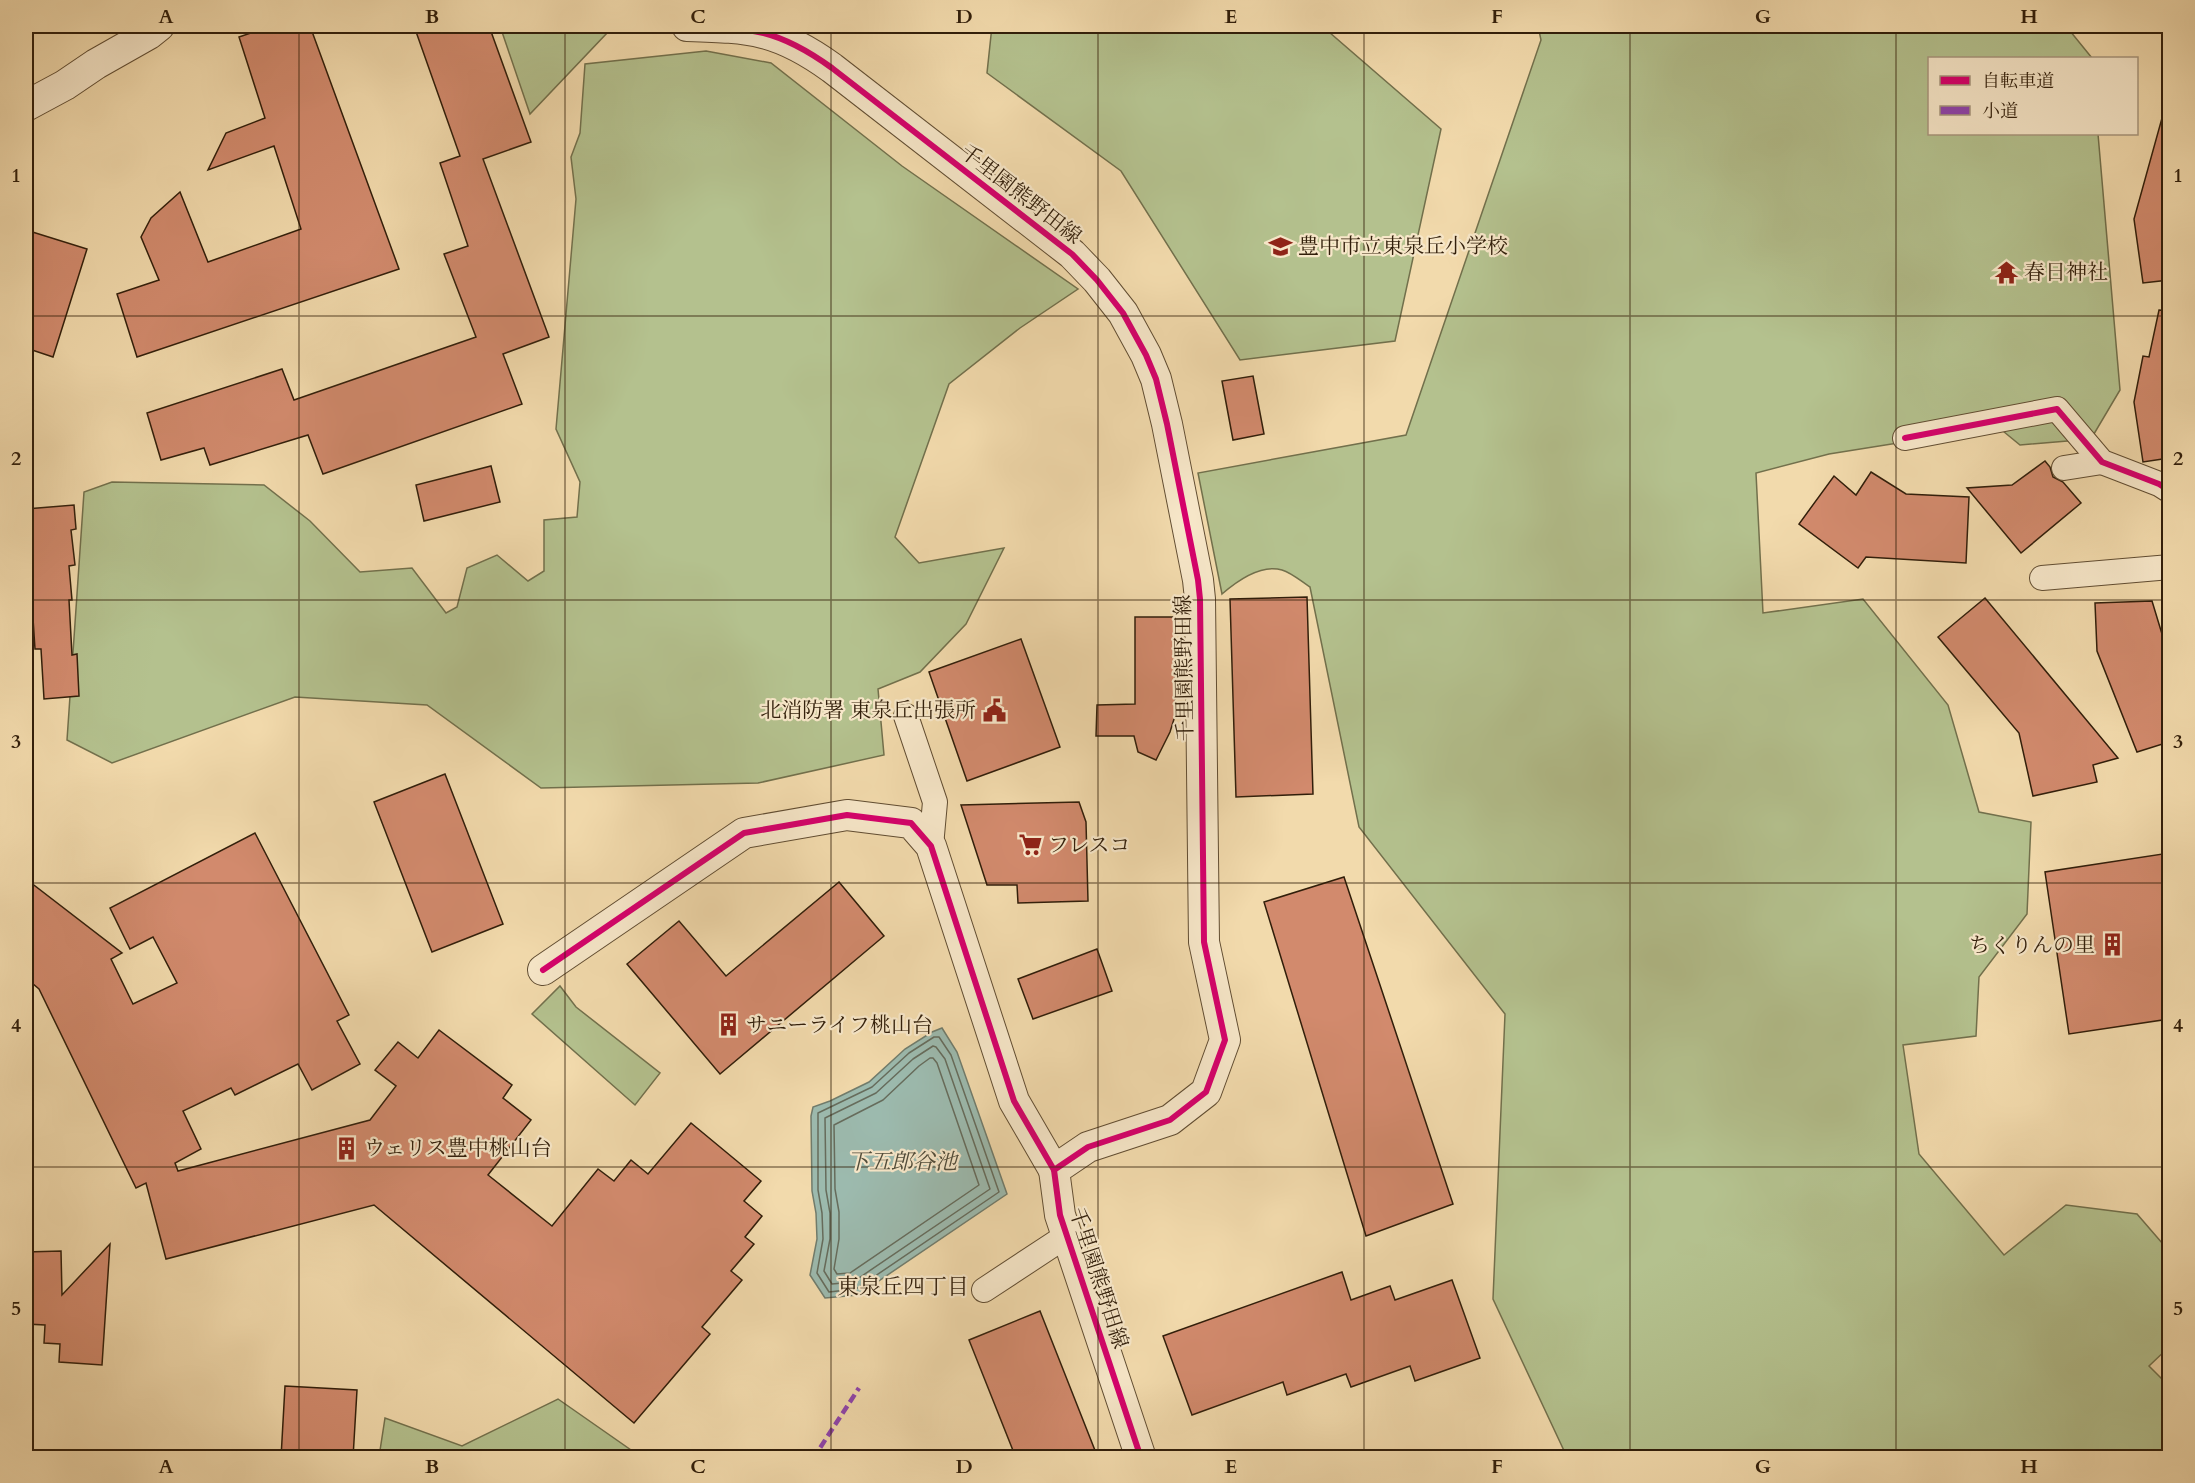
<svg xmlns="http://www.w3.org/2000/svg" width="2195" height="1483" font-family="Cardo,'Noto Serif JP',serif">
	<rect width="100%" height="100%" fill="#f2daac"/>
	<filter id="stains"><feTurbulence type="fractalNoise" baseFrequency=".00333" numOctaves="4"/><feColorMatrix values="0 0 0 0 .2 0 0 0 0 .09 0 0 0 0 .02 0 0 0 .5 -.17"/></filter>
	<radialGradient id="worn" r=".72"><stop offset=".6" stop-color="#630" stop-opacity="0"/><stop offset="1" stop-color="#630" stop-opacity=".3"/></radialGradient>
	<g fill="#b4c18e" stroke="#72704c" stroke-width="1.5">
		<polygon points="500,26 604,26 607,33 530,114"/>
		<polygon points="992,26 1322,26 1441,129 1395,341 1240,360 1121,171 987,73"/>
		<path d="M1538,26H2066L2092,58H1930V134H2098L2120,390L2091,439L2020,445L1998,427L1829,454L1756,473L1763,613L1863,599L1948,705L1979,812L2031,822L2027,914L1979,977L1976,1036L1903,1045L1919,1154L2004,1255L2066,1205L2137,1214L2169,1251V1347L2149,1366L2169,1386V1457H1567L1493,1299L1505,1014L1359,827L1310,587C1302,582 1292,573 1282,570C1261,564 1237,581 1222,594L1198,473L1406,435L1541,40Z"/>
		<polygon points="706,51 771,63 902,166 1078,289 1020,328 949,384 895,537 919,563 1004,548 966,624 920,672 878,689 884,755 758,783 541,788 427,705 295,697 112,763 67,740 84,492 112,482 264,485 310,521 360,572 412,568 446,613 457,607 467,568 497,555 528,581 544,571 544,520 577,517 580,482 556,429 576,199 571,157 580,133 585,64"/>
		<polygon points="560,986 576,1007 660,1073 635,1105 532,1014"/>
		<polygon points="558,1399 641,1457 379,1457 385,1418 462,1446"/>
	</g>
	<polygon fill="#9cbaae" stroke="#717c6c" stroke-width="1.5" points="942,1028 957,1052 1007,1194 858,1295 825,1298 810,1275 817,1239 816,1213 812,1191 811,1116 813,1107 830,1101 869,1082 905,1049 932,1032"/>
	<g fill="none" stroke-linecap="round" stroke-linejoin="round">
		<g stroke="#666c5c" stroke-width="1.5">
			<polygon points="934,1037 939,1037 951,1055 999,1192 856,1289 829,1292 817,1273 823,1239 822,1213 818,1190 818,1113 872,1087 909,1053"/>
			<polygon points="933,1046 936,1047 945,1059 990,1189 853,1282 832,1284 824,1271 830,1239 830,1213 826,1190 825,1118 876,1093 913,1059"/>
			<polygon points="930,1058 933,1058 937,1063 979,1185 850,1273 837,1274 834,1269 839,1239 839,1212 835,1189 834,1125 883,1100 919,1066"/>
		</g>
	</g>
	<g fill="#d28a6d" stroke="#311e0a" stroke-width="1.5">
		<polygon points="272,26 310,26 399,269 137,357 117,294 159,280 141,237 151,218 180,192 208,262 301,229 274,146 208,170 226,133 265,118 239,37"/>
		<polygon points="414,26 489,26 531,142 483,159 549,337 503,354 522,404 323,474 308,435 210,465 204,448 161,460 147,413 282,369 294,400 476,337 444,254 468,246 440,163 460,156"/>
		<polygon points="2162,118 2169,119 2169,280 2143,283 2134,219"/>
		<polygon points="26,230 87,249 53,357 26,348"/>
		<polygon points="2159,310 2169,311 2169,458 2143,462 2134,402 2143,356 2149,357"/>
		<polygon points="1253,376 1264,434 1233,440 1222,381"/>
		<polygon points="2045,461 2050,467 2053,477 2063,482 2081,503 2021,553 1967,488 2012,485"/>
		<polygon points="491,466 500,502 424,521 416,485"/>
		<polygon points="1871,472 1906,494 1969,497 1966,563 1866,557 1858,568 1799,524 1834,476 1856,495"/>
		<polygon points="74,505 76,529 71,530 75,565 69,566 72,600 69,600 72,655 77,654 79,696 44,699 41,649 35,649 32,603 28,604 26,574 26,509"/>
		<polygon points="1307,597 1313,794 1236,797 1230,599"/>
		<polygon points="1985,598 2118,758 2093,765 2097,782 2033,796 2019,733 1938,637"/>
		<polygon points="2152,601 2169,657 2169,742 2137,752 2097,651 2095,603"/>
		<polygon points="1135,617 1175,617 1175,703 1179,703 1170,732 1156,760 1138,752 1134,736 1096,736 1097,705 1135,704"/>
		<polygon points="1021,639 1060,747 967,781 929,672"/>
		<polygon points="445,774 503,924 432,952 374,802"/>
		<polygon points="1079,802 1086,822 1088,901 1018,903 1017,885 987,885 961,805"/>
		<polygon points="255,833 349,1015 337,1021 360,1064 312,1090 298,1064 235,1095 231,1088 183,1111 201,1149 175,1163 178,1171 370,1120 396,1086 375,1070 398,1042 418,1058 439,1030 512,1085 503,1098 531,1120 488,1175 552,1226 598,1169 614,1181 631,1160 648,1174 691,1123 761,1181 744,1201 762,1216 745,1237 754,1244 731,1271 742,1280 702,1327 710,1334 634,1423 374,1205 166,1259 146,1183 136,1188 39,989 26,978 26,879 122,953 111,959 133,1004 177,983 153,937 130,949 110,908"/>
		<polygon points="2169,853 2169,1019 2069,1034 2045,872"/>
		<polygon points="1344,877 1453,1204 1366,1236 1264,902"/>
		<polygon points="839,882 884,936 720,1074 627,964 679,921 726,976"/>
		<polygon points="1097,949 1112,991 1033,1019 1018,979"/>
		<polygon points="110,1244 102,1365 59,1362 60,1344 44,1343 45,1325 26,1324 26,1252 61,1251 62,1295"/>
		<polygon points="1342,1272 1351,1300 1390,1286 1395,1300 1452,1280 1480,1358 1415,1381 1410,1366 1351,1387 1346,1374 1287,1395 1283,1382 1192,1415 1163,1336"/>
		<polygon points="1040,1311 1098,1458 1016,1458 969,1340"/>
		<polygon points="285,1386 357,1390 353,1458 281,1458"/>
	</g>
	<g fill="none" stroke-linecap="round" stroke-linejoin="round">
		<defs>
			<g id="minor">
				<polyline points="1905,438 2057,409 2102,462 2159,484 2170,491"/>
				<polyline points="2064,468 2102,462"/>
				<polyline points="2042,578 2170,567"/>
				<polyline points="906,716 935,802 931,846"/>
				<polyline points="984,1290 1066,1236"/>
			</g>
			<g id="tertiary">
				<path d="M687,26C752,28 778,29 832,68L1072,254L1097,280L1123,313L1146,355L1156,379L1167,424L1198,580L1200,599L1204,942L1225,1040L1206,1092L1170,1120L1088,1147L1054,1170L1060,1215L1141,1458"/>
				<polyline points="26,106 65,85 96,64 149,34 159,26"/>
				<polyline points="543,970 744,833 847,815 911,823 931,846 1014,1101 1054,1170"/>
			</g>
		</defs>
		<use href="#minor" stroke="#614d32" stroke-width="26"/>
		<use href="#tertiary" stroke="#614d32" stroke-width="32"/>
		<use href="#minor" stroke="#f7e7c9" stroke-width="24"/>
		<use href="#tertiary" stroke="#f7e7c9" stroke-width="30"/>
		<polyline stroke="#8e44ad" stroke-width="4.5" stroke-dasharray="9 4.5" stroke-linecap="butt" points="812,1458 818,1451 859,1388"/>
		<defs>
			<g id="cycleway">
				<path d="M687,26C752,28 778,29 832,68L1072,254L1097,280L1123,313L1146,355L1156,379L1167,424L1198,580L1200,599L1204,942L1225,1040L1206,1092L1170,1120L1088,1147L1054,1170L1060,1215L1141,1458"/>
				<polyline points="1905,438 2057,409 2102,462 2159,484 2170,491"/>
				<polyline points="543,970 744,833 847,815 911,823 931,846 1014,1101 1054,1170"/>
			</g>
		</defs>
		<use href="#cycleway" stroke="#f7e7c9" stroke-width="10"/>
		<use href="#cycleway" stroke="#d6006c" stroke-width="6"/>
	</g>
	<path fill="none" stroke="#311e0a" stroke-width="1.5" stroke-opacity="0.55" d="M299,26V1458M565,26V1458M831,26V1458M1098,26V1458M1364,26V1458M1630,26V1458M1896,26V1458M26,316H2170M26,600H2170M26,883H2170M26,1167H2170"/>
	<defs>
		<symbol id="school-bare" viewBox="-9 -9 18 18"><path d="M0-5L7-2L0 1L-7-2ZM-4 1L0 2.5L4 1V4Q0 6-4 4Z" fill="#8f2418" stroke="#f7e7c9" stroke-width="2.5" paint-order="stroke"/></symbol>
		<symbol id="temple-bare" viewBox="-9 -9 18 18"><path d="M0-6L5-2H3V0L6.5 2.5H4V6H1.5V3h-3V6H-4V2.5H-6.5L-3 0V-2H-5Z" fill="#8f2418" stroke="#f7e7c9" stroke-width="2.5" paint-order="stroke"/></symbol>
		<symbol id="civic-bare" viewBox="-9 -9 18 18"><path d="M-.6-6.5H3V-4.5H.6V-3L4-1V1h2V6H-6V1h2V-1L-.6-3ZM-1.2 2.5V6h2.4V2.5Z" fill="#8f2418" stroke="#f7e7c9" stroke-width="2.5" paint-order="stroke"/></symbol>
		<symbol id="supermarket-bare" viewBox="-9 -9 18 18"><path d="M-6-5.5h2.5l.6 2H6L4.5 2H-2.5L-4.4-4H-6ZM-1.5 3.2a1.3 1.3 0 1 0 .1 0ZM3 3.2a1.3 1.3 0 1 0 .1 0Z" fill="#8f2418" stroke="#f7e7c9" stroke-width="2.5" paint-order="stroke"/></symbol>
		<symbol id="building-bare" viewBox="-9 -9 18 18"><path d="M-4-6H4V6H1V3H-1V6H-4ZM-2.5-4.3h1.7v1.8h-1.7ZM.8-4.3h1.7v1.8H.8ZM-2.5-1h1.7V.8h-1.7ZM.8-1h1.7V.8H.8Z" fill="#8f2418" stroke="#f7e7c9" stroke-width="2.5" paint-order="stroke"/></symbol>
	</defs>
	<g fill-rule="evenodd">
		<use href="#school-bare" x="1264" y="230" width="33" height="33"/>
		<use href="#temple-bare" x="1990" y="256" width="33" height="33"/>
		<use href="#civic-bare" x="978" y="694" width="33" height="33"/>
		<use href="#supermarket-bare" x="1014" y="828" width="33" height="33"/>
		<use href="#building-bare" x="2096" y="928" width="33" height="33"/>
		<use href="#building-bare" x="712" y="1008" width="33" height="33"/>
		<use href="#building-bare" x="330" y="1132" width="33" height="33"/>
	</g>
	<g text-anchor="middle" stroke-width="4.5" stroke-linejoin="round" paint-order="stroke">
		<g font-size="21" fill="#311e0a" stroke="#f7e7c9">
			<text transform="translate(1021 194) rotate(38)" y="7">千里園熊野田線</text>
			<text transform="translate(1184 668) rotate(-91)" y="7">千里園熊野田線</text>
			<text transform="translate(1099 1278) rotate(72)" y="7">千里園熊野田線</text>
		</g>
		<g font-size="21" fill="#311e0a" stroke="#f7e7c9" text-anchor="start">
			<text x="1298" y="253">豊中市立東泉丘小学校</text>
			<text x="2024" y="279">春日神社</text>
			<text x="976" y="717" text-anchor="end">北消防署 東泉丘出張所</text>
			<text x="1048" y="852">フレスコ</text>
			<text x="2095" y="952" text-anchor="end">ちくりんの里</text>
			<text x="746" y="1032">サニーライフ桃山台</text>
			<text x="364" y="1155">ウェリス豊中桃山台</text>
		</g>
		<g font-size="22" font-style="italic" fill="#514d3b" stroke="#f7e7c9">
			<text x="902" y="1169">下五郎谷池</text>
		</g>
		<g font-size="22" fill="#311e0a" stroke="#f7e7c9">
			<text x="903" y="1294">東泉丘四丁目</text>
		</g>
	</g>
	<rect width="2195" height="1483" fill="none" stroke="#f2daac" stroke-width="66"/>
	<rect x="1928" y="57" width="210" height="78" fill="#f7e7c9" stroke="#a8977d" stroke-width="1.5"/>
	<rect x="1940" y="76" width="30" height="9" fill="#d6006c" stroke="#a8977d" stroke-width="1.5"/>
	<text x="1982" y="87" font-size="18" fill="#311e0a">自転車道</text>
	<rect x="1940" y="106" width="30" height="9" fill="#8e44ad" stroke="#a8977d" stroke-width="1.5"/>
	<text x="1982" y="117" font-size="18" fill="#311e0a">小道</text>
	<rect x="33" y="33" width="2129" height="1417" fill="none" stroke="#311e0a" stroke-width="2"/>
	<g font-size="20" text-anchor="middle" font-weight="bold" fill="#311e0a">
		<text x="166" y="23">A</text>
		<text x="432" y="23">B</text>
		<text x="698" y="23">C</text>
		<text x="964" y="23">D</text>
		<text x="1231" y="23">E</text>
		<text x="1497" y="23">F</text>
		<text x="1763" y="23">G</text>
		<text x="2029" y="23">H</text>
		<text x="16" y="182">1</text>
		<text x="2178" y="182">1</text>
		<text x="16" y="465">2</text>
		<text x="2178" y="465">2</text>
		<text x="16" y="748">3</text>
		<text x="2178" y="748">3</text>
		<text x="16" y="1032">4</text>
		<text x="2178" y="1032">4</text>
		<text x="16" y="1315">5</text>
		<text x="2178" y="1315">5</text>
		<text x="166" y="1473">A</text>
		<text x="432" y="1473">B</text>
		<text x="698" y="1473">C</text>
		<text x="964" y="1473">D</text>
		<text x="1231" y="1473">E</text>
		<text x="1497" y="1473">F</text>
		<text x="1763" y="1473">G</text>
		<text x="2029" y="1473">H</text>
	</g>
	<rect width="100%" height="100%" filter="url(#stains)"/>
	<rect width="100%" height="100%" fill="url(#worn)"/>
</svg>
